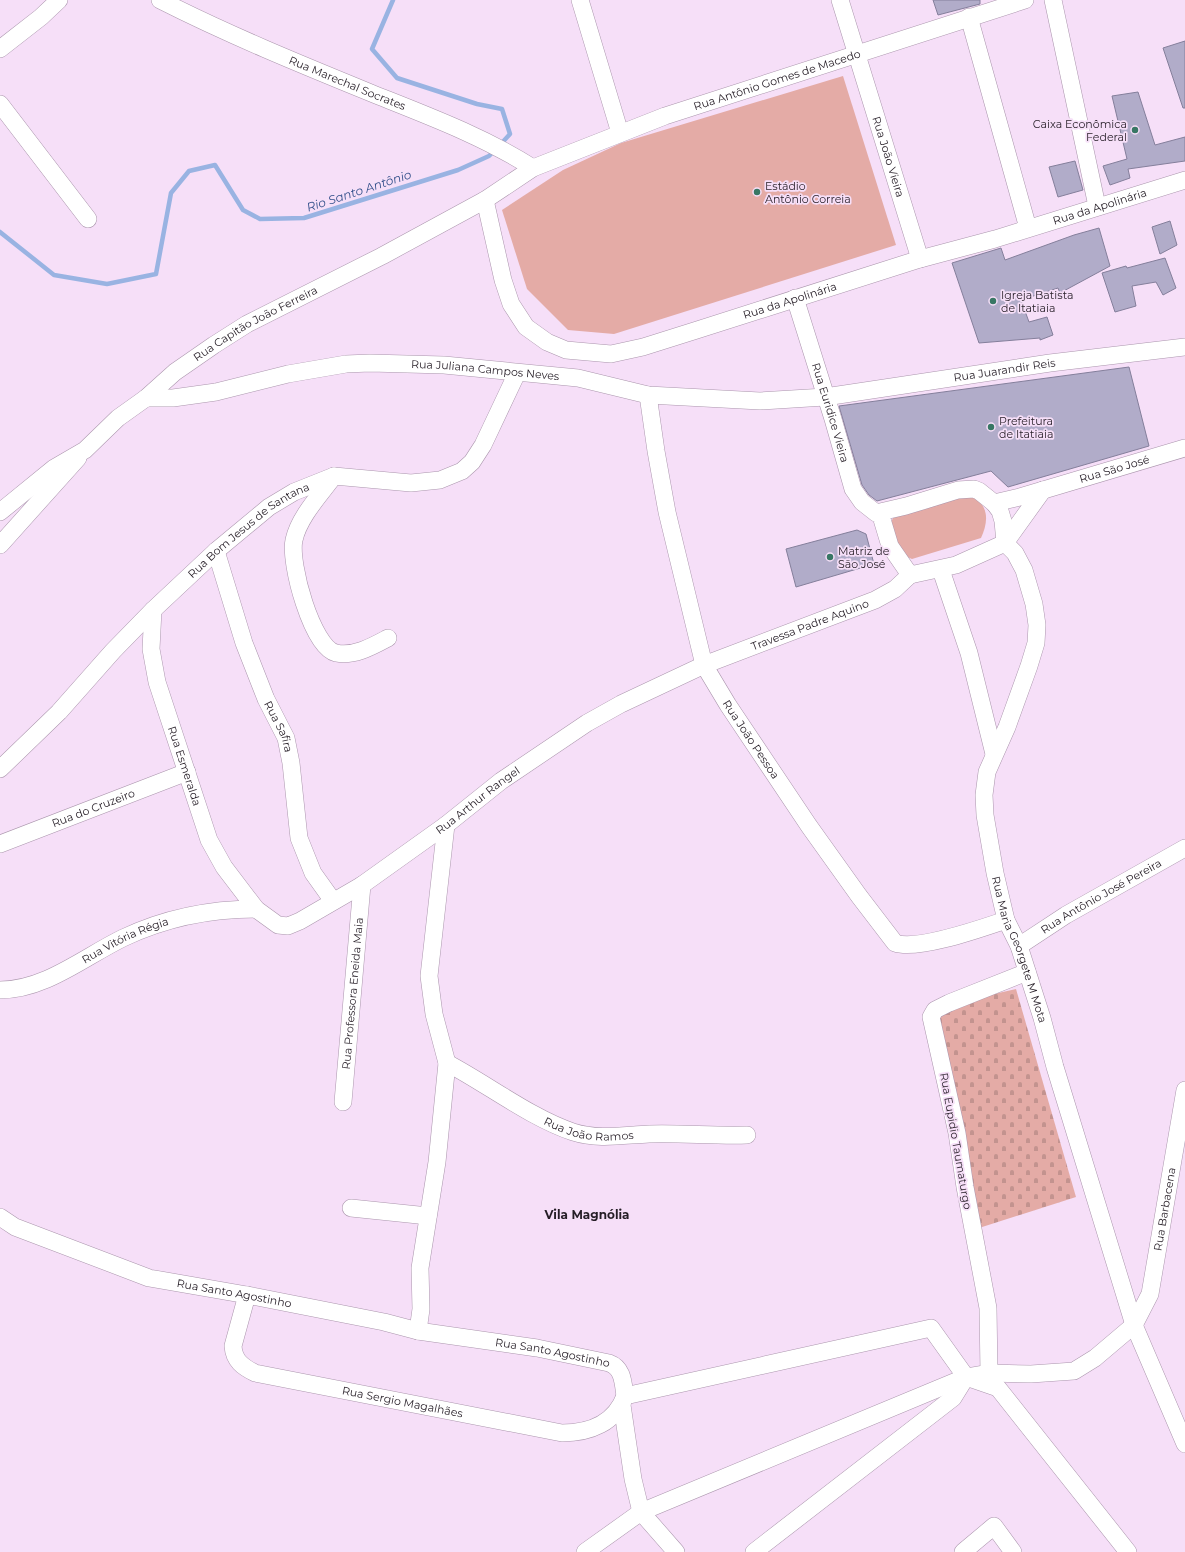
<svg xmlns="http://www.w3.org/2000/svg" width="1185" height="1552" font-family="Montserrat,sans-serif">
	<defs>
		<pattern id="cemetery-stones" width="16" height="16" patternUnits="userSpaceOnUse"><rect width="16" height="16" fill="#e4aba6"/><path d="M2 7V4a2 2 0 0 1 4 0v3zM10 15v-3a2 2 0 0 1 4 0v3z" fill="#c3938f"/></pattern>
	</defs>
	<rect width="100%" height="100%" fill="#f6dff8"/>
	<g fill="#e4aba6">
		<polygon points="843,76 896,245 614,334 568,330 527,289 502,210 563,170 621,143"/>
		<path d="M967,493C988,503 990,518 981,538L912,559L898,553L888,527L896,513Z"/>
	</g>
	<polygon fill="url(#cemetery-stones)" points="1016,989 1076,1197 979,1228 933,1008"/>
	<g fill="none" stroke-linecap="round" stroke-linejoin="round">
		<g stroke="#99b3e2" stroke-width="4.5">
			<polyline points="393,0 372,49 397,78 477,104 502,109 510,134 500,145"/>
			<polyline points="0,232 54,275 107,284 156,274 171,193 189,171 215,165 243,210 260,219 304,218 458,170 489,156 495,150"/>
		</g>
	</g>
	<g fill="#b1acc9" stroke="#847f9b">
		<polygon points="933,0 980,0 980,4 938,15"/>
		<polygon points="1185,41 1185,108 1183,108 1163,48"/>
		<polygon points="1138,92 1155,145 1185,137 1185,161 1128,169 1130,178 1110,185 1103,166 1127,159 1112,96"/>
		<polygon points="1075,161 1083,190 1058,197 1049,167"/>
		<polygon points="1170,221 1177,245 1160,254 1152,227"/>
		<polygon points="1099,228 1110,266 1060,293 1058,288 1021,300 1029,322 1047,317 1053,335 1040,340 1040,338 979,343 952,263 1001,248 1005,260 1074,235"/>
		<polygon points="1165,258 1176,288 1163,295 1156,282 1132,286 1136,306 1115,312 1102,273 1126,266 1127,268"/>
		<polygon points="1129,367 1149,446 1008,487 991,471 877,501 869,495 862,485 839,406"/>
		<polygon points="857,530 866,534 874,564 796,587 786,549"/>
	</g>
	<g fill="none" stroke-linecap="round" stroke-linejoin="round">
		<defs>
			<g id="minor">
				<path id="s1" d="M160,0C229,35 300,64 371,93C426,115 483,136 533,168"/>
				<polyline points="580,0 620,133"/>
				<path id="s2" d="M840,0L920,259"/>
				<polyline points="1053,0 1097,206"/>
				<polyline points="969,17 1028,228"/>
				<polyline points="0,49 41,17 59,0"/>
				<polyline points="0,104 88,219"/>
				<path id="s3" d="M485,200L503,280L511,304L526,327L547,342L566,350L611,354L643,347L697,330L920,259L995,239L1185,180"/>
				<path id="s4" d="M795,298L833,419L853,489L862,502L876,513L906,506L958,490L974,489L979,491L994,503L1000,511L1003,521L1005,543L956,565L910,575L890,546L881,516L882,512"/>
				<path id="s5" d="M648,395L656,451L667,512L704,665L728,705L809,826L859,896L895,943C918,951 982,928 1006,920"/>
				<path id="s6" d="M146,398H173L216,392L288,374L346,364L370,363L444,365L578,378L648,395L760,401L825,397L1050,363L1185,347"/>
				<path d="M334,476C320,495 299,517 294,540C289,563 312,647 336,653C354,657 373,646 388,638"/>
				<path id="s7" d="M1043,490L1005,543L1015,553L1024,570L1034,604L1037,625L1036,643L1029,666L1007,727L987,772L984,795L985,815L995,873L1006,920L1019,946L1042,1018L1055,1067L1134,1325L1185,1444"/>
				<path id="s8" d="M994,503L1020,497L1185,448"/>
				<path id="s9" d="M0,512L54,468L85,450L118,418L146,398L175,372L214,345L247,324L382,256L485,200L533,168L665,116L1025,0"/>
				<polyline points="0,545 78,458"/>
				<path id="s10" d="M216,551L244,643L266,699L286,738L291,763L299,838L313,873L333,901"/>
				<polyline points="941,570 969,653 994,754"/>
				<path id="s11" d="M153,610L151,649L157,682L209,840L224,867L256,909L278,925L288,926L300,921L362,885L446,825L501,781L587,723L621,704L704,665L875,600L895,589L910,575"/>
				<path id="s12" d="M0,769L59,712L113,651L153,610L216,551L269,507L294,492L334,476L411,483L440,480L462,471L472,462L483,445L517,373"/>
				<path id="s13" d="M0,844L187,772"/>
				<path id="s14" d="M1019,946L1066,915L1185,848"/>
				<path id="s15" d="M0,990C45,990 84,957 123,938C165,918 209,909 256,909"/>
				<path id="s16" d="M447,1063C487,1084 531,1118 573,1132C598,1140 624,1135 649,1134C682,1133 714,1136 747,1135"/>
				<path id="s17" d="M343,1102L362,885"/>
				<polyline points="351,1208 428,1216"/>
				<path id="s18" d="M0,1217L15,1227L149,1278L247,1295L384,1322L418,1331L537,1348L609,1363C623,1368 623,1382 625,1396L931,1328L966,1377L998,1388L1128,1552"/>
				<path id="s19" d="M247,1295L233,1346C234,1361 243,1367 255,1373L562,1433C590,1433 615,1423 625,1396"/>
				<polyline points="418,1331 421,1309 420,1268 437,1162 447,1063 434,1014 429,976 446,825"/>
				<polyline points="989,1373 988,1308 965,1187 957,1133 931,1017 935,1010 949,1003 1027,972"/>
				<polyline points="622,1405 633,1479 641,1512 676,1552"/>
				<path id="s20" d="M585,1552L641,1512L966,1377L989,1373L1031,1374L1074,1371L1095,1358L1134,1325L1150,1294L1185,1090"/>
				<polyline points="754,1552 953,1398 966,1377"/>
				<polyline points="963,1552 994,1526 1013,1552"/>
			</g>
		</defs>
		<use href="#minor" stroke="#ab96ad" stroke-width="18"/>
		<use href="#minor" stroke="#fff" stroke-width="17"/>
	</g>
	<g fill="#387764" stroke="#f6dff8" stroke-width="1.5">
		<circle cx="1135" cy="130" r="4"/>
		<circle cx="757" cy="192" r="4"/>
		<circle cx="993" cy="301" r="4"/>
		<circle cx="991" cy="427" r="4"/>
		<circle cx="830" cy="557" r="4"/>
	</g>
	<g text-anchor="middle" stroke-width="3.5" stroke-linejoin="round" paint-order="stroke">
		<g font-size="11" fill="#251d26" stroke="#f6dff8">
			<text dy="4" stroke="none"><textPath href="#s9" startOffset="897">Rua Antônio Gomes de Macedo</textPath></text>
			<text dy="4" stroke="none"><textPath href="#s1" startOffset="205">Rua Marechal Socrates</textPath></text>
			<text dy="4" stroke="none"><textPath href="#s2" startOffset="164">Rua João Vieira</textPath></text>
			<text dy="4" stroke="none"><textPath href="#s3" startOffset="737">Rua da Apolinária</textPath></text>
			<text dy="4" stroke="none"><textPath href="#s3" startOffset="413">Rua da Apolinária</textPath></text>
			<text dy="4" stroke="none"><textPath href="#s9" startOffset="319">Rua Capitão João Ferreira</textPath></text>
			<text dy="4" stroke="none"><textPath href="#s6" startOffset="343">Rua Juliana Campos Neves</textPath></text>
			<text dy="4" stroke="none"><textPath href="#s6" startOffset="867">Rua Juarandir Reis</textPath></text>
			<text dy="4" stroke="none"><textPath href="#s4" startOffset="120">Rua Euridice Vieira</textPath></text>
			<text dy="4" stroke="none"><textPath href="#s8" startOffset="125">Rua São José</textPath></text>
			<text dy="4" stroke="none"><textPath href="#s12" startOffset="346">Rua Bom Jesus de Santana</textPath></text>
			<text dy="4" stroke="none"><textPath href="#s11" startOffset="966">Travessa Padre Aquino</textPath></text>
			<text dy="4" stroke="none"><textPath href="#s10" startOffset="187">Rua Safira</textPath></text>
			<text dy="4" stroke="none"><textPath href="#s5" startOffset="364">Rua João Pessoa</textPath></text>
			<text dy="4" stroke="none"><textPath href="#s11" startOffset="161">Rua Esmeralda</textPath></text>
			<text dy="4" stroke="none"><textPath href="#s11" startOffset="588">Rua Arthur Rangel</textPath></text>
			<text dy="4" stroke="none"><textPath href="#s13" startOffset="100">Rua do Cruzeiro</textPath></text>
			<text dy="4" stroke="none"><textPath href="#s14" startOffset="96">Rua Antônio José Pereira</textPath></text>
			<text dy="4" stroke="none"><textPath href="#s15" startOffset="136">Rua Vitória Régia</textPath></text>
			<text dy="4" stroke="none"><textPath href="#s7" startOffset="494">Rua Maria Georgete M Mota</textPath></text>
			<text dy="4" stroke="none"><textPath href="#s17" startOffset="109">Rua Professora Eneida Maia</textPath></text>
			<text dy="4" stroke="none"><textPath href="#s16" startOffset="159">Rua João Ramos</textPath></text>
			<text transform="translate(956 1141) rotate(80)" y="4">Rua Eupidio Taumaturgo</text>
			<text dy="4" stroke="none"><textPath href="#s20" startOffset="726">Rua Barbacena</textPath></text>
			<text dy="4" stroke="none"><textPath href="#s18" startOffset="248">Rua Santo Agostinho</textPath></text>
			<text dy="4" stroke="none"><textPath href="#s18" startOffset="572">Rua Santo Agostinho</textPath></text>
			<text dy="4" stroke="none"><textPath href="#s19" startOffset="240">Rua Sergio Magalhães</textPath></text>
		</g>
		<g font-size="11" fill="#251d26" stroke="#f6dff8" text-anchor="start">
			<text x="1127" y="128" text-anchor="end">Caixa Econômica<tspan x="1127" dy="13">Federal</tspan></text>
			<text x="765" y="190">Estádio<tspan x="765" dy="13">Antônio Correia</tspan></text>
			<text x="1001" y="299">Igreja Batista<tspan x="1001" dy="13">de Itatiaia</tspan></text>
			<text x="999" y="425">Prefeitura<tspan x="999" dy="13">de Itatiaia</tspan></text>
			<text x="838" y="555">Matriz de<tspan x="838" dy="13">São José</tspan></text>
		</g>
		<g font-size="12" font-style="italic" fill="#324f8a" stroke="#f6dff8">
			<text transform="translate(359 191) rotate(-18)" y="4">Rio Santo Antônio</text>
		</g>
		<g font-size="12" font-weight="bold" fill="#251d26" stroke="#f6dff8">
			<text x="587" y="1219">Vila Magnólia</text>
		</g>
	</g>
</svg>
